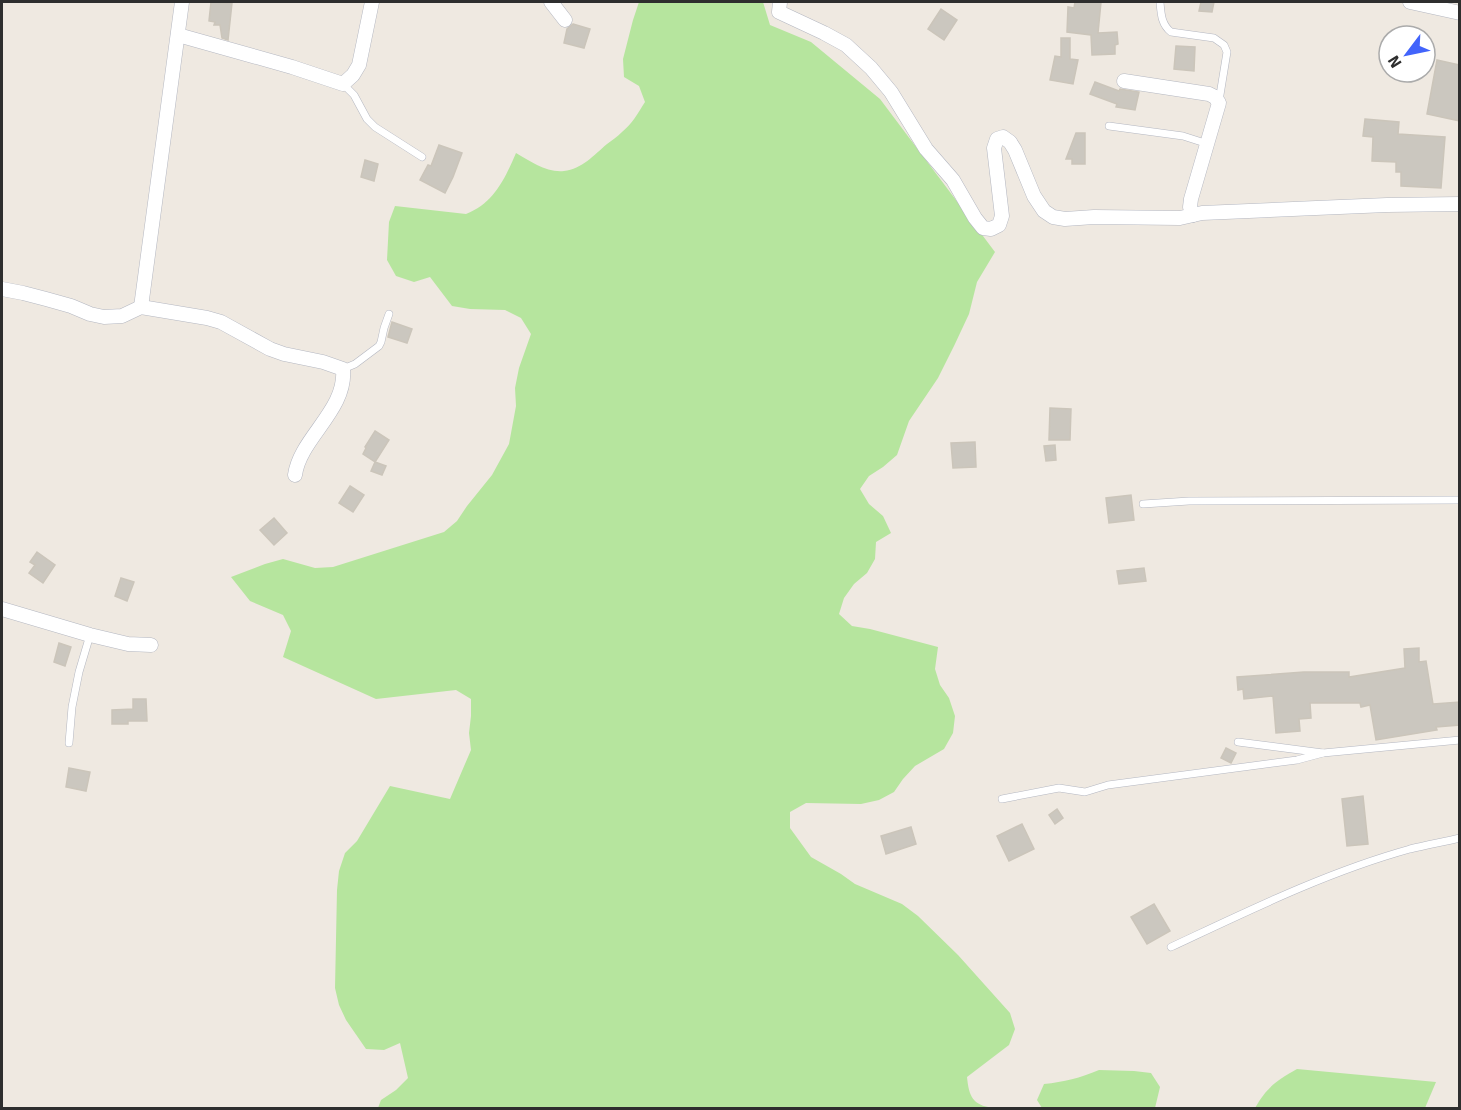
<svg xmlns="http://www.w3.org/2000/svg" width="1461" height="1110" font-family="Signika,sans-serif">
	<rect width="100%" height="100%" fill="#efe9e1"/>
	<g fill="#b6e59e">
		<path d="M639,2H763L770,25L811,42L880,99L995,252L977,282L969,314L954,346L938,378L909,421L897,455L883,467L869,476L860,489L869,504L883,516L891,533L876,542L875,559L867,573L854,584L844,598L839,614L852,626L870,629L938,647L935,669L940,685L949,698L955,716L953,733L944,749L915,766L903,779L894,792L879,800L861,804L806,803L790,812V828L811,857L841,874L855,884L902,904L918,916L958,955L1010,1013L1015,1029L1009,1045L967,1077C969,1096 972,1105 993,1108H378L381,1100L396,1090L408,1078L400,1043L384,1050L366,1049L346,1020L339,1005L335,988L337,890L339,871L345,853L357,841L390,786L450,799L471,750L469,733L471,716V699L456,690L376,699L283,657L291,631L283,615L250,601L231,577L265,564L283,559L315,568L333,567L444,532L457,521L467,506L492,475L509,444L516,406L515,388L519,368L531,334L521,318L505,310L470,309L452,306L430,277L414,282L396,276L387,260L389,222L395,206L466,214C493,204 505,179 516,153C530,161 547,173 564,171C582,169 594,155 607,144C612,140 617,137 622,132C632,124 638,113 645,102L639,86L624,77L623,59L633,20Z"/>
		<path d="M1297,1069L1436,1082L1425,1108H1255C1267,1087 1276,1081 1297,1069Z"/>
		<path d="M1099,1070L1134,1071L1151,1073L1160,1087L1155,1108H1042L1037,1100L1044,1084C1064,1082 1080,1078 1099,1070Z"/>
	</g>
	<g fill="#cbc7bf" stroke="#cbc5ba" stroke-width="1.5">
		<polygon points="211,2 232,3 228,40 222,38 220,25 214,25 215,22 209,21"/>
		<polygon points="1075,2 1101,2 1098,33 1117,32 1118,44 1115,45 1115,54 1092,55 1091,35 1067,32 1068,7 1074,8"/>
		<polygon points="1201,2 1214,2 1212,12 1199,11"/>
		<polygon points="941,9 957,20 944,40 928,29"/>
		<polygon points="573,24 590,29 584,48 564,43 567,29"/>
		<polygon points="1061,38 1070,38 1070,59 1078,60 1073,84 1050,80 1055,56 1061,57"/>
		<polygon points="1176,46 1195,47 1194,71 1174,69"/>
		<polygon points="1437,60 1460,65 1460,121 1427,114"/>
		<polygon points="1095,82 1119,91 1120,89 1139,92 1135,110 1116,107 1117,104 1090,94"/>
		<polygon points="1365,119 1399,122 1398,134 1445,137 1441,188 1401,186 1401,172 1396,172 1396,162 1372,161 1373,137 1363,136"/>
		<polygon points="1076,133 1085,133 1085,164 1072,164 1072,159 1066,159"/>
		<polygon points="439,145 462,153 453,177 445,193 420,180 428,165 431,166"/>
		<polygon points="365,160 378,164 374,181 361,177"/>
		<polygon points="392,322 412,329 407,343 388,337"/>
		<polygon points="1050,408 1071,409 1070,440 1049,440"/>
		<polygon points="375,431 389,440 375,462 386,466 382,475 371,471 375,462 363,454 366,448 365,447"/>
		<polygon points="975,442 976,467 953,468 951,443"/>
		<polygon points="1055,445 1056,460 1046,461 1044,446"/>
		<polygon points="350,486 364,495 353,512 339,503"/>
		<polygon points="1131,495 1134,520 1109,523 1106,498"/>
		<polygon points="274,518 287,533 274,545 260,530"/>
		<polygon points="37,552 55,565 43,583 29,573 35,565 30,562"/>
		<polygon points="1144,568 1146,581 1119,584 1117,571"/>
		<polygon points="121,578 134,582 127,601 115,596"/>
		<polygon points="59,643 71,647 65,666 54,662"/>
		<polygon points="1419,648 1419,662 1426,661 1433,704 1460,702 1460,725 1436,727 1437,730 1376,740 1370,705 1361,707 1360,703 1310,703 1311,718 1299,719 1300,731 1276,733 1273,696 1244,699 1243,689 1238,690 1237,677 1304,672 1349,672 1349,677 1405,668 1404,649"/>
		<polygon points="133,699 146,699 147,721 128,721 128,724 112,724 112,710 133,709"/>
		<polygon points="1226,748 1236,753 1231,763 1221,758"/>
		<polygon points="69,768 90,772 86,791 66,787"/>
		<polygon points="1363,796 1368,844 1347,846 1342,799"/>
		<polygon points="1057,809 1063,818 1055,824 1049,815"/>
		<polygon points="1022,824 1034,849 1009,861 997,836"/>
		<polygon points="911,827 916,844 886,854 881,836"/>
		<polygon points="1154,904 1170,931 1147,944 1131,917"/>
	</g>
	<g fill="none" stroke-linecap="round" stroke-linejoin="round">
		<defs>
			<g id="lane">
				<path d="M1160,2C1161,13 1161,24 1171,32L1214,38L1224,45L1227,52L1219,101"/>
				<polyline points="343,84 354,95 367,119 375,127 422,157"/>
				<polyline points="1109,126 1183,136 1208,144"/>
				<polyline points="343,369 355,364 379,346 381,342 384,328 389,314"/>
				<polyline points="1143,504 1189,501 1460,500"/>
				<polyline points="1238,742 1323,753 1460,740"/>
				<polyline points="69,743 72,707 79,672 90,635"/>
				<polyline points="1002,799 1059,788 1085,792 1108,785 1297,760 1323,753"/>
				<path d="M1171,947C1248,911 1327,872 1410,849C1426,845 1443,842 1460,838"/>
			</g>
			<g id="street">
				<polyline points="551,2 565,20"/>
				<polyline points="780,2 779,12 824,33 846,45 871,68 891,92 926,149 953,180 975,218 983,228 991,229 999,225 1002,216 994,148 997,139 1003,137 1010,142 1015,150 1034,196 1044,211 1053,217 1065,219 1094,217 1180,218 1202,213 1316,208 1387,205 1460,204"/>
				<polyline points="1410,2 1460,13"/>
				<polyline points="178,35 292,67 343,84 353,75 359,65 372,2"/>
				<polyline points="1124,81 1209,94 1215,97 1219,103 1191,199 1190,207 1193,215"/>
				<path d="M2,289L23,293L46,299L71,306L90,314L104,317L122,316L141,307L207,318L221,322L270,349L284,354L323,362L343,369C347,410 300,438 295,475"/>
				<polyline points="141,307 182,2"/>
				<polyline points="2,609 90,635 128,644 151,645"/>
			</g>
		</defs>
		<use href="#lane" stroke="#b4b7c1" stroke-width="8"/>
		<use href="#street" stroke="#b4b7c1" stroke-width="15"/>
		<use href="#lane" stroke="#fff" stroke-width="7"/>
		<use href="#street" stroke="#fff" stroke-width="14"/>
	</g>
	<rect width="1461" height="1110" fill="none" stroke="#2e2e2e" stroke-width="6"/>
	<g transform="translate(1407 54) rotate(238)"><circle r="28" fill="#ffffff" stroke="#ababab" stroke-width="1.5"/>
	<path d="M0-4.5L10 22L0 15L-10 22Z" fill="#4264fb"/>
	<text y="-9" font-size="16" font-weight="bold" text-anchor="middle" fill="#2e2e2e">N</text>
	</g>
</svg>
